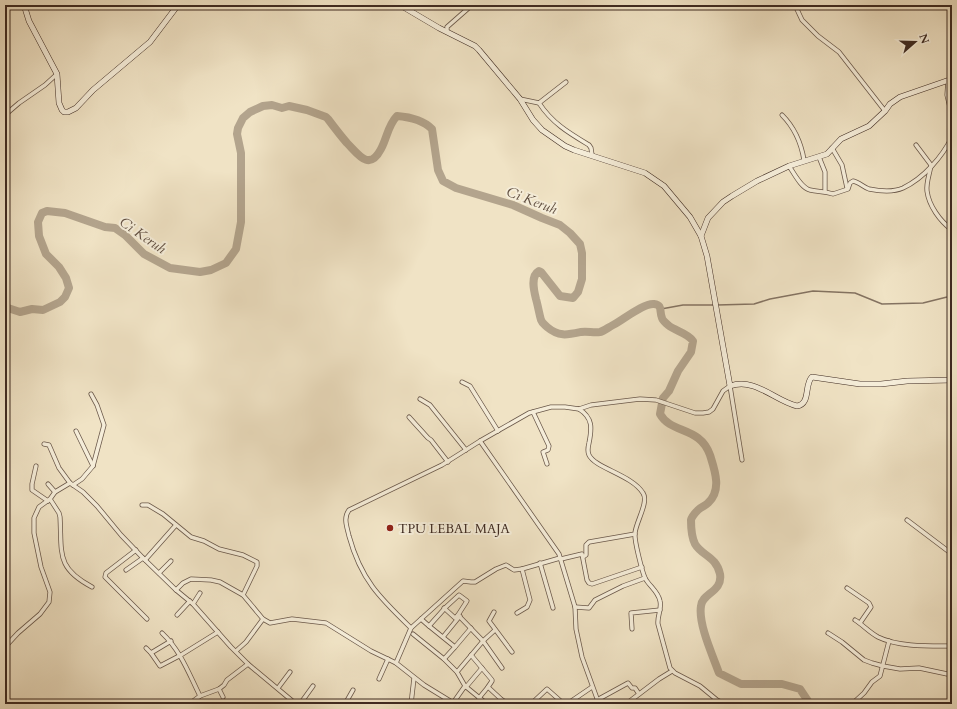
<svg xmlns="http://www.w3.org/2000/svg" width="957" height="709" font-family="Cardo,serif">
	<rect width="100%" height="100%" fill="#f0e3c5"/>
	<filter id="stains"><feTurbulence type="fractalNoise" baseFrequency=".005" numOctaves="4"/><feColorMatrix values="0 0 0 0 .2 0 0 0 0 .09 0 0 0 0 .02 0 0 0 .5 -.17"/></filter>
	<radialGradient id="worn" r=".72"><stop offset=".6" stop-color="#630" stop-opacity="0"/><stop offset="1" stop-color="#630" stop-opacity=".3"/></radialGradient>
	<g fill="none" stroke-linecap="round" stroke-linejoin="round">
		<g stroke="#847362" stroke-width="1.5">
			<polyline points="717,305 754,304 770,299 813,291 855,293 882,304 923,303 947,297 952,295"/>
			<polyline points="661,309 683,305 714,305"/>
		</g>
		<path stroke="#b3a48d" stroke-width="8" d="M5,307L20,312L32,309L43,310L60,302L65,297L69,288L66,278L59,267L46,254L39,236L38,222L42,213L47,211L65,213L105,227L115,228L125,235L144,254L170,268L200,272L211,270L226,263L236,249L241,222V153L237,134L238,128L243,118L250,112L263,106L272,105L282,108L289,106L307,110L326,117L328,119C334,127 340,135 347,143C358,154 369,172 381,149C387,138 388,125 397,116C410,117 423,120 432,129L438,170L443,181L456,188L513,205L542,218L560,225L570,233L580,244L582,253V279L578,292L573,298L560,296L541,272L539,271C530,276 534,291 536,299C538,306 539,313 541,320C542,323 545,325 547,327C559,337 567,335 581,332C587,331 594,333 600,332C604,331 609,327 613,325C623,320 643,303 654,304C663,305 659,311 662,318C662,320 666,323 668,325C675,331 688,333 693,341L691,352L678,371L669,391L663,398L660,414C671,434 700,426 710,455C715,471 722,490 708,503C705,506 701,507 698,510C695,513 692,516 691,520C691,527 692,538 695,544C702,556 716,556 720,574C723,592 702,593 701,606C698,624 713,656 719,673L741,684H782L800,689L810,704"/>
		<defs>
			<g id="street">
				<polyline points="795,5 802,20 818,36 839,52 885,111"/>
				<polyline points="447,32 447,27 472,5"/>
				<polyline points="948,81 947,95 952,116"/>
				<polyline points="520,99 539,103 566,82"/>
				<path d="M539,103C552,123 569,133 589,145L591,148L592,155"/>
				<polyline points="5,115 19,103 45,85 57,74"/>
				<path d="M782,115C795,128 801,142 804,160"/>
				<path d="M916,145L931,165C930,173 926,182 927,191C929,206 940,221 952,230"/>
				<polyline points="832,148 842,165 847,188"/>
				<polyline points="819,157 825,172 825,191"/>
				<path d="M789,166C794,173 801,188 810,190C818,192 824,191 833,194L848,189L850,183L853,181C859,182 863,187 869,189C879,191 894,192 903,188C924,178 942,157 952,137"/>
				<polyline points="462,382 470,386 498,431"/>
				<polyline points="420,399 430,405 466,450"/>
				<path d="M579,409C593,418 592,428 589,443C588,447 587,451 589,455C595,468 632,475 643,493C649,502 636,522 635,533C634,540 642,571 645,578C649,586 658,591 660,601C662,609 657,616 658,624L670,668L675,673L700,686L717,700L723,703L735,704"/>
				<polyline points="533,412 549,446 548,450 543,452 547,464"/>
				<polyline points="409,417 428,438 431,440 448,462"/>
				<polyline points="76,431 93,466"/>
				<polyline points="480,441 559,554 575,607 576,629 582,657 599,704"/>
				<polyline points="44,444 49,445 59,468 70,483 83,492 97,506 121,535 143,558 176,590 193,604 231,647 248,664 296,704"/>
				<polyline points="36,466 32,484 32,490 48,501"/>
				<polyline points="48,484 55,492"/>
				<polyline points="73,485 82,479 93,466 104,425 97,405 91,394"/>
				<path d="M50,499L59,513L60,517C62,554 56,568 92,587"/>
				<polyline points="142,505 148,505 163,514 191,537 204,541 219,549 243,555 257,562 257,566 243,595"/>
				<polyline points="907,520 952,554"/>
				<polyline points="136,550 106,573 105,577 147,619"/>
				<polyline points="583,557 586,555 586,545 589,542 635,534"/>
				<polyline points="561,559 582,554 587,580 589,583 592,584 642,567"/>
				<polyline points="145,560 176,525"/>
				<polyline points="540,563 553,608"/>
				<polyline points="126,570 143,558"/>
				<polyline points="159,573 171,561"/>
				<polyline points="847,588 869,603 871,607 860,623"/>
				<polyline points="176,590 183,583 191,579 211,580 220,582 243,595 263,619 270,623 292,619 326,623 371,651 396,663 424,685 455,704"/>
				<polyline points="193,604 200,593"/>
				<polyline points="575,607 589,608 595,600 623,586 645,578"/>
				<polyline points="444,608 455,618 458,615 483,641 495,630"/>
				<polyline points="494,612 489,621 512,652"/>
				<polyline points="517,613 527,607 530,600 522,569 560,558"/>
				<polyline points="177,615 190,601"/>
				<polyline points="421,619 429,626 446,607 459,595 467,601 458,615"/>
				<path d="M855,620C863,625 869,632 878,637C898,647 929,646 952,646"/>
				<polyline points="429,626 455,647 444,659"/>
				<polyline points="411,628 463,581 471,582 475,582 496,569 506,565 514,570 522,569"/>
				<polyline points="632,629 631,613 660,610"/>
				<path d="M162,633C181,651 189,674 200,696"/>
				<polyline points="828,633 842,642 864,660 872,663 883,666 900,669 919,668 952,675"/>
				<polyline points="413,634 444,659 457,672 465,686 487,704"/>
				<polyline points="443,637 460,616"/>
				<polyline points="5,647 18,633 40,614 49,602 50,592 41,567 34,533 34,518 39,507 50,499 55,492 70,483"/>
				<polyline points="455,647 471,628"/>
				<polyline points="146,648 151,653 160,666 181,655 218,632"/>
				<polyline points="236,651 246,642 263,619"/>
				<polyline points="151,653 171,641"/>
				<polyline points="471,655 492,680 492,681 488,687 502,700"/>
				<path d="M396,663L411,628C380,598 361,580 349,536C347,527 343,518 349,510L442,465L480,441L529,413L551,407H565L579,409L591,405L640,399L656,400L695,413H703L709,412L713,409L723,391L730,386L742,460"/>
				<polyline points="457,672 483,641 502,668"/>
				<polyline points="379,679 388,659"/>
				<polyline points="466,687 482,668"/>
				<polyline points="278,688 290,672"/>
				<polyline points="219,689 223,697"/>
				<polyline points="479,698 488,687"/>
				<polyline points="597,700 628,683 632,688 635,688 639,694"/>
				<polyline points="192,702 200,696 219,689 224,685 227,680 248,664"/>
				<polyline points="453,703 465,686"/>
				<polyline points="300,704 313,686"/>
				<polyline points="345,704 353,690"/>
				<polyline points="411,704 414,678"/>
				<polyline points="499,704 502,700 509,704"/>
				<polyline points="531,704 547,689 564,704"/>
				<polyline points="567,704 592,687"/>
				<polyline points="626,704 659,679 672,671"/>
				<polyline points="852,704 864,693 872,682 880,676 889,641"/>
			</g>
			<g id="secondary">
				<polyline points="24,5 29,21 57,74 59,103 62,110 64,112 68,112 76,108 93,90 150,42 178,5"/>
				<path d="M400,5L439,28L475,46L479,50L520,99L533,120L542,130L565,146L574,150L645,173L664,186L690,217L701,236L707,256L730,386C755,377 775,401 797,406C811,404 804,384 812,377L860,384H881L907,381L952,380"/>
				<polyline points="701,236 708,218 723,202 732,196 757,181 789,166 827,154 841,139 869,126 885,111 890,104 900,97 952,79"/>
			</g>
		</defs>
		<use href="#street" stroke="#6a584a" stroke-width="5"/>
		<use href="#secondary" stroke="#3e2a21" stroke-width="6"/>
		<use href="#street" stroke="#f5edd9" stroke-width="3.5"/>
		<use href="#secondary" stroke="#f5edd9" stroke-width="5"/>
	</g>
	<circle fill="#8f2418" stroke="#f5edd9" stroke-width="1.5" cx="390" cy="528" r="4"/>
	<g text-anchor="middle" stroke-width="4" stroke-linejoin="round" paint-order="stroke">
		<g font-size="13" fill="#3e2a21" stroke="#f5edd9" text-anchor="start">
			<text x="398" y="533">TPU LEBAL MAJA</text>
		</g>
		<g font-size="14" font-style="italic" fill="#614f41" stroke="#f5edd9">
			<text transform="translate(532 200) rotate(21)" y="5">Ci Keruh</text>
			<text transform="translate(143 235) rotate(35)" y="5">Ci Keruh</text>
		</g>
	</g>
	<rect width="957" height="709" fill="none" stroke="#f0e3c5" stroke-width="20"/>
	<rect x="6" y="6" width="945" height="697" fill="none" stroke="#3e2a21" stroke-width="2"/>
	<rect x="10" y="10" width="937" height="689" fill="none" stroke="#3e2a21"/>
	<g transform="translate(915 42) rotate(70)" stroke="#f5edd9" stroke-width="3" paint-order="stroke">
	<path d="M0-3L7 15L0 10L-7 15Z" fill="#3e2a21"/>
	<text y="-6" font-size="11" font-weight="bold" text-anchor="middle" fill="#3e2a21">N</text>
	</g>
	<rect width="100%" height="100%" filter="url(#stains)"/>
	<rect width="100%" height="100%" fill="url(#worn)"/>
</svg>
